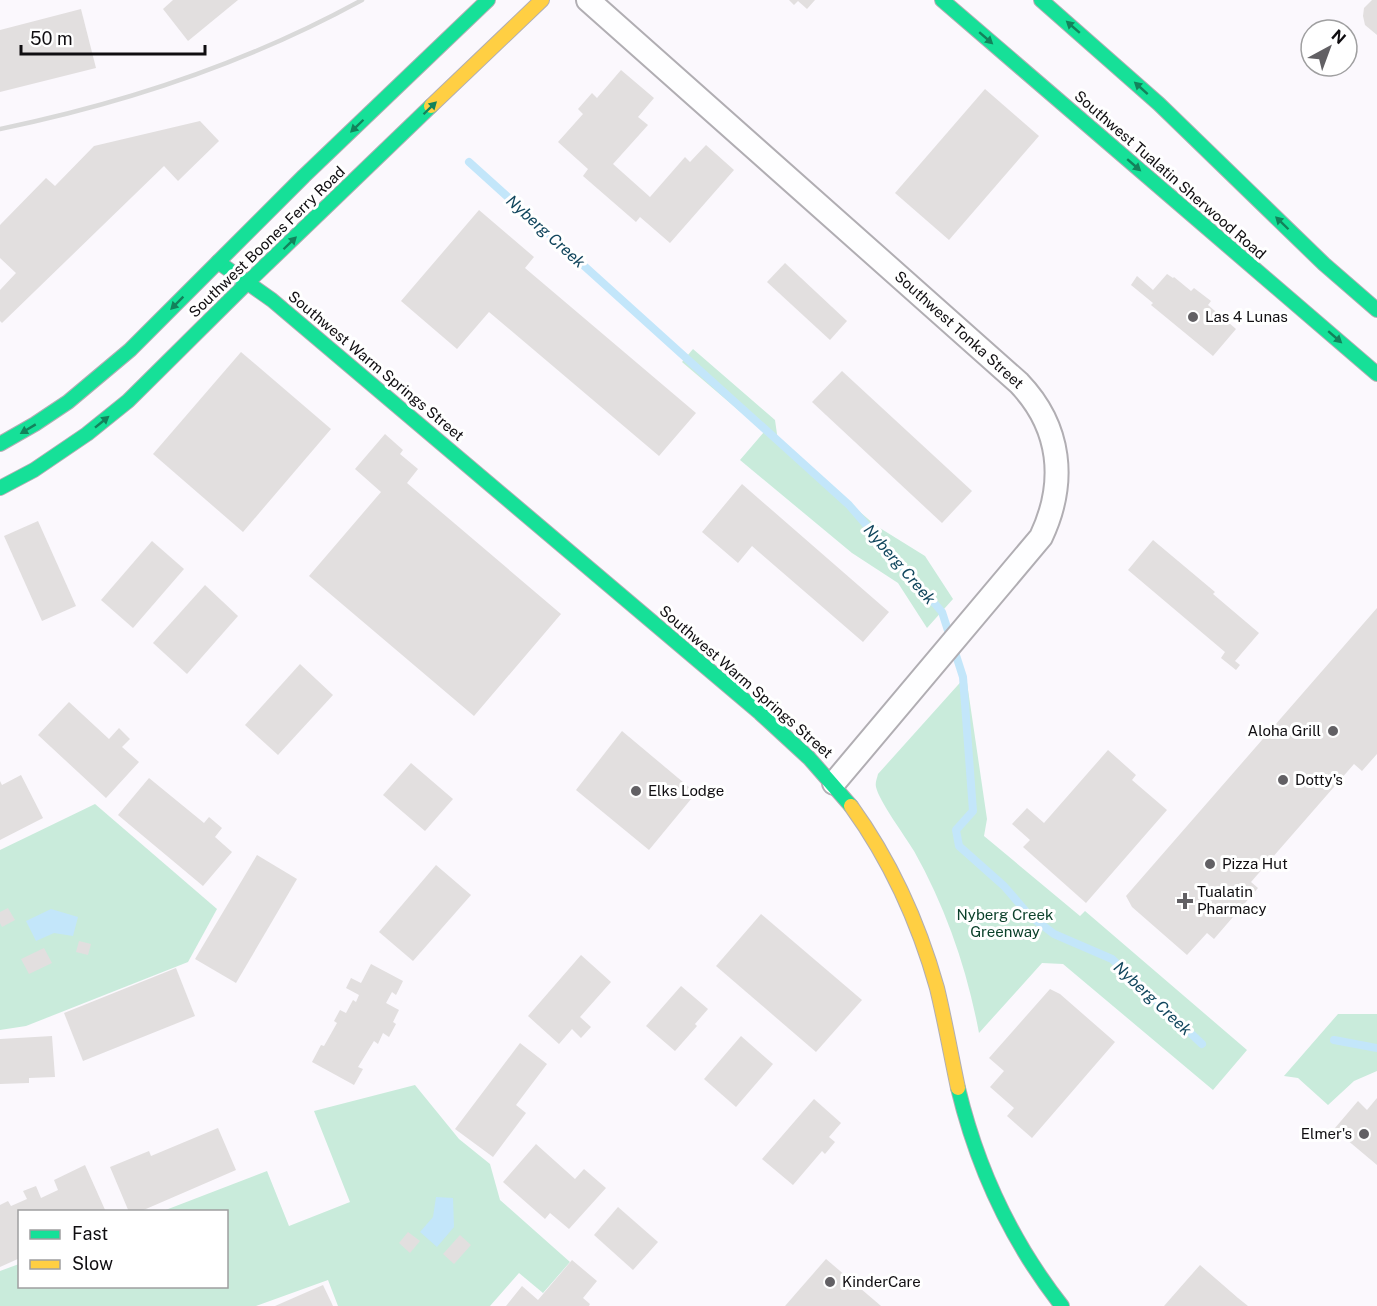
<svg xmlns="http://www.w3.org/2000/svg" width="1377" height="1306" font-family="'Public Sans',sans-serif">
	<rect width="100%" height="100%" fill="#fbf8fd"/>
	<g fill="#c9ebdb">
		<polygon points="693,349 775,420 778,441 875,525 925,556 953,599 927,628 898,583 852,553 740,460 764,432 682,362"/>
		<path d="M966,676L987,819L984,836L1080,916L1085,911L1247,1050L1213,1090L1063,964L1042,963L979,1033C967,969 946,908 914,851C905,836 879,801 876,787C875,782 877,779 878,774Z"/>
		<polygon points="95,804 217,909 188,962 26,1026 0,1030 0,850"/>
		<polygon points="1338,1014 1377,1014 1377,1071 1354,1081 1328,1105 1298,1078 1284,1076"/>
		<polygon points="415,1085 459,1139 490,1164 500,1200 570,1262 543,1293 519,1273 490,1306 338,1306 328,1280 256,1306 0,1306 0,1271 19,1264 20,1286 226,1286 226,1212 163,1211 267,1171 289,1226 350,1202 314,1111"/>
	</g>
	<g fill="#c3e6fa">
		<polygon points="51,909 78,917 73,936 54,933 36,941 26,921"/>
		<polygon points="436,1197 453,1198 454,1227 437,1247 420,1232 433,1217"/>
	</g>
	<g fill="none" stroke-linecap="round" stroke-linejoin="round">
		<g stroke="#c3e6fa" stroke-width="8">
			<polyline points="469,162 849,505 942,612 963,677 973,811 956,830 959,846 1004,886 1029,915 1054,934 1112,959 1202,1044"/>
			<polyline points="1334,1040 1377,1048"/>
		</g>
	</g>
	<g fill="#e2dfdf">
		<polygon points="173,0 238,0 188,41 163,9"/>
		<polygon points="789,0 815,0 807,9 798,1 794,5"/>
		<polygon points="1372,0 1377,0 1377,35 1365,25 1363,16 1364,8"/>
		<polygon points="81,9 96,68 0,92 0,30"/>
		<polygon points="621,70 654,98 638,117 648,125 613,164 650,197 685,157 690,162 706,145 734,170 670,243 640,217 636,222 583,176 588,169 558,142 583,114 578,109 592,93 597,98"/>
		<polygon points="985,89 1039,136 949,240 895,193"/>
		<polygon points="200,121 219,141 178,181 164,166 2,323 0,321 0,290 16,273 0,258 0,225 46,178 55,186 94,146"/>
		<polygon points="479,210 534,257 525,268 696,413 659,456 489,312 457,349 401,301"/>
		<polygon points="785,263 847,321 830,340 767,282"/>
		<polygon points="1167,274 1173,278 1174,277 1191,291 1194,288 1211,301 1208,305 1236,329 1213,356 1151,305 1153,303 1131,285 1137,276 1153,290"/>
		<polygon points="241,352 331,429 243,532 153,454"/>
		<polygon points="842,371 972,491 942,523 812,402"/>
		<polygon points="385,434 403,450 400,454 418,469 407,483 561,614 474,716 309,576 381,492 355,469"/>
		<polygon points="742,484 889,612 863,642 752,546 738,563 702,532"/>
		<polygon points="38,521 76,606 42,621 4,536"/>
		<polygon points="1153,540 1215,592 1213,594 1259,633 1235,661 1240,665 1236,670 1221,658 1225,652 1128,570"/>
		<polygon points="152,541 184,569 133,628 101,600"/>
		<polygon points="205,585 238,616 187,674 153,643"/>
		<polygon points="1377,608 1377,754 1362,771 1354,764 1251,882 1258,888 1214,939 1207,933 1187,955 1132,907 1126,896"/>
		<polygon points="300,664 333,695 278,755 245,725"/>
		<polygon points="69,702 109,739 119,728 130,739 122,747 139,762 106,798 38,735"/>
		<polygon points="622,731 696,793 649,850 576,790"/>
		<polygon points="1108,750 1136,775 1132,780 1167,810 1086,903 1023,847 1030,840 1012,824 1027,808 1044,823"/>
		<polygon points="411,763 453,799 425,831 383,795"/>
		<polygon points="21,775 43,818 0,840 0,781 2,785"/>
		<polygon points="149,778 204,823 209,817 222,828 215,837 232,852 203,886 118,815"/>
		<polygon points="257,855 297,879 236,983 195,959"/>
		<polygon points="436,865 471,895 413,961 379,932"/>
		<polygon points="8,908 15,920 2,927 0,923 0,912"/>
		<polygon points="761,914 862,1000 816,1052 716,966"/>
		<polygon points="79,941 91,944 88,955 76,952"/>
		<polygon points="44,948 52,963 29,974 21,959"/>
		<polygon points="581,955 611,982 580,1017 591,1027 581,1038 572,1029 559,1044 528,1016"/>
		<polygon points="371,964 403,981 396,995 392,992 386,1003 399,1010 393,1022 396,1024 389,1037 383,1033 378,1044 374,1041 358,1067 363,1069 354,1085 312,1062 321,1045 324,1046 337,1023 334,1021 340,1010 346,1013 353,1000 356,1002 359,995 346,988 351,978 361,983"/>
		<polygon points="176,968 195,1016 83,1061 64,1013"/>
		<polygon points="681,986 708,1009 695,1024 697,1026 675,1051 646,1026"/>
		<polygon points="1050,989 1060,994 1115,1042 1032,1138 1007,1116 1014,1108 990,1087 1004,1071 989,1058"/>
		<polygon points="52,1036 55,1077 29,1078 29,1083 0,1084 0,1039"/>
		<polygon points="741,1036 773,1064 736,1107 704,1079"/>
		<polygon points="520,1043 547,1064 516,1105 526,1113 493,1157 455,1129"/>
		<polygon points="1377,1098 1377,1165 1346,1139 1352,1132 1349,1129 1344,1135 1335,1128 1358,1101 1367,1110"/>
		<polygon points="814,1099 841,1123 829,1137 835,1142 825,1154 822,1151 793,1185 762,1159"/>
		<polygon points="218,1128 236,1170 139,1212 129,1212 110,1167 149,1151 151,1156"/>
		<polygon points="536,1144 575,1179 584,1169 606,1188 569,1229 550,1213 545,1219 503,1182"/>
		<polygon points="85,1165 106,1212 20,1212 20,1258 0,1267 0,1205 8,1201 11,1206 27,1199 23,1191 36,1186 41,1198 58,1190 54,1180"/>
		<polygon points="618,1207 658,1242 633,1270 594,1235"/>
		<polygon points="408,1232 420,1241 410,1253 399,1243"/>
		<polygon points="460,1235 471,1245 454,1264 443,1254"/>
		<polygon points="826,1259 881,1306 785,1306"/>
		<polygon points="572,1260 597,1281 583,1298 590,1304 589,1306 506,1306 522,1286 538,1300"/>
		<polygon points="1200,1265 1238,1298 1248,1306 1164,1306"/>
		<polygon points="323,1285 333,1306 275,1306"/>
	</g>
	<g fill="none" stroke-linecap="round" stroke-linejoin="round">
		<defs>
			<path id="street" d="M588,0L1019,383C1061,427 1067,482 1041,537L834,783"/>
			<g id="fast">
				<polyline points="942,0 1377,374"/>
				<polyline points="1041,0 1159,104 1324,264 1377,310"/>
				<polyline points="218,262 272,300 760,713 809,758 851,806"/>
				<polyline points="0,444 35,424 68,402 130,350 304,176 488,0"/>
				<polyline points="0,488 34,470 87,434 128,401 247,283 431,106"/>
				<path d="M958,1088C977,1167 1011,1241 1062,1306"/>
			</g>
			<g id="slow">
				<polyline points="431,106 542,0"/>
				<path d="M851,806C890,860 919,924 937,988C945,1021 951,1055 958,1088"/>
			</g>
		</defs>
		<use href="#street" stroke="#b1aeb3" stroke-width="26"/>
		<use href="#fast" stroke="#b1aeb3" stroke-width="16"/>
		<use href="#slow" stroke="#b1aeb3" stroke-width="16"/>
		<use href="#street" stroke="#fefeff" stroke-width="22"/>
		<use href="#fast" stroke="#16e098" stroke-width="14"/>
		<use href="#slow" stroke="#ffcf43" stroke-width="14"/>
		<path stroke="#d9d9d9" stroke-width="4.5" d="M0,129C126,103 249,62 362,0"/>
	</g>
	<defs><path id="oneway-solid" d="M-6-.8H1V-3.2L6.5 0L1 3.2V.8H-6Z" transform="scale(1.5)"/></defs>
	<g fill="#13825b">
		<use href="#oneway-solid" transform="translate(1073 27) rotate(-139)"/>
		<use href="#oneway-solid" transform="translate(986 38) rotate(41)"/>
		<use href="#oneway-solid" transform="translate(1141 88) rotate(-138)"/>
		<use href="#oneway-solid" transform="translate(430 108) rotate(-44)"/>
		<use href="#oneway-solid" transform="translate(357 126) rotate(136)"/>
		<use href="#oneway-solid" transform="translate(1134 165) rotate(41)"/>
		<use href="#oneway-solid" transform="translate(1282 223) rotate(-136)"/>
		<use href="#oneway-solid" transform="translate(290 243) rotate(-44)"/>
		<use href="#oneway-solid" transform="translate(177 303) rotate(135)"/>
		<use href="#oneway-solid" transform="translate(1335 337) rotate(41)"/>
		<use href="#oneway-solid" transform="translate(102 422) rotate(-39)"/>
		<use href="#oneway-solid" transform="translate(28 429) rotate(149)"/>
	</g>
	<g fill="#626064" stroke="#fff" stroke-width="2">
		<circle cx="1193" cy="317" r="6"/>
		<circle cx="1333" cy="731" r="6"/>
		<circle cx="1283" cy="780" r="6"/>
		<circle cx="636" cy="791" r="6"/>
		<circle cx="1210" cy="864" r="6"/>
		<path d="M1182 892h6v6h6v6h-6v6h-6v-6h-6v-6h6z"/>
		<circle cx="1364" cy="1134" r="6"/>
		<circle cx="830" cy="1282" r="6"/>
	</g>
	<g text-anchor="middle" stroke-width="6" stroke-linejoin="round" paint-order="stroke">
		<g font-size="15" fill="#100e11" stroke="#fff">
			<text transform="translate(1170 175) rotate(41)" y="5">Southwest Tualatin Sherwood Road</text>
			<text transform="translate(267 242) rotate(-44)" y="5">Southwest Boones Ferry Road</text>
			<text transform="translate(959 330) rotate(42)" y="5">Southwest Tonka Street</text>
			<text transform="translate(376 366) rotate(40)" y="5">Southwest Warm Springs Street</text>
			<text transform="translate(746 682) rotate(41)" y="5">Southwest Warm Springs Street</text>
		</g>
		<g font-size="15" fill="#100e11" stroke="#fff" text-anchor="start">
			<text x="1205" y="322">Las 4 Lunas</text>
			<text x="1321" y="736" text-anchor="end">Aloha Grill</text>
			<text x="1295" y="785">Dotty's</text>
			<text x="648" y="796">Elks Lodge</text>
			<text x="1222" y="869">Pizza Hut</text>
			<text x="1197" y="897">Tualatin<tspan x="1197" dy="17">Pharmacy</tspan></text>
			<text x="1352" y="1139" text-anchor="end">Elmer's</text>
			<text x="842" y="1287">KinderCare</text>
		</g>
		<g font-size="15" fill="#0c412b" stroke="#fff">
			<text x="1005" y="920">Nyberg Creek<tspan x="1005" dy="17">Greenway</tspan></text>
		</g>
		<g font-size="16" font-style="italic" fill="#11465d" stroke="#fff">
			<text transform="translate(546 231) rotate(42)" y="6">Nyberg Creek</text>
			<text transform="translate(900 564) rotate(49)" y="6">Nyberg Creek</text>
			<text transform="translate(1153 998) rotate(43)" y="6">Nyberg Creek</text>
		</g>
	</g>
	<rect x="18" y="1210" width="210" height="78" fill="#ffffff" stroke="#9f9fa0" stroke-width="1.5"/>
	<rect x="30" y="1230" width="30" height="9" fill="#16e098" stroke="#9f9fa0" stroke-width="1.5"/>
	<text x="72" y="1240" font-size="18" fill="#100e11">Fast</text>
	<rect x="30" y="1260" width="30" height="9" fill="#ffcf43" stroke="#9f9fa0" stroke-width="1.5"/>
	<text x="72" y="1270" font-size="18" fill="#100e11">Slow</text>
	<g transform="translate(1329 48) rotate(41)"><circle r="28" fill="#ffffff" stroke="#9f9fa0" stroke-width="1.5"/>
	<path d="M0-4.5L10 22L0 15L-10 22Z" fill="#626064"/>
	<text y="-9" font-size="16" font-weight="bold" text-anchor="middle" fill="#100e11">N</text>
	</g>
	<path d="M21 45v9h184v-9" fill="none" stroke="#100e11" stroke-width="3"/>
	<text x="30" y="45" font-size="18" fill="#100e11" stroke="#ffffff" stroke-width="4.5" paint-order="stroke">50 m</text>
</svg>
